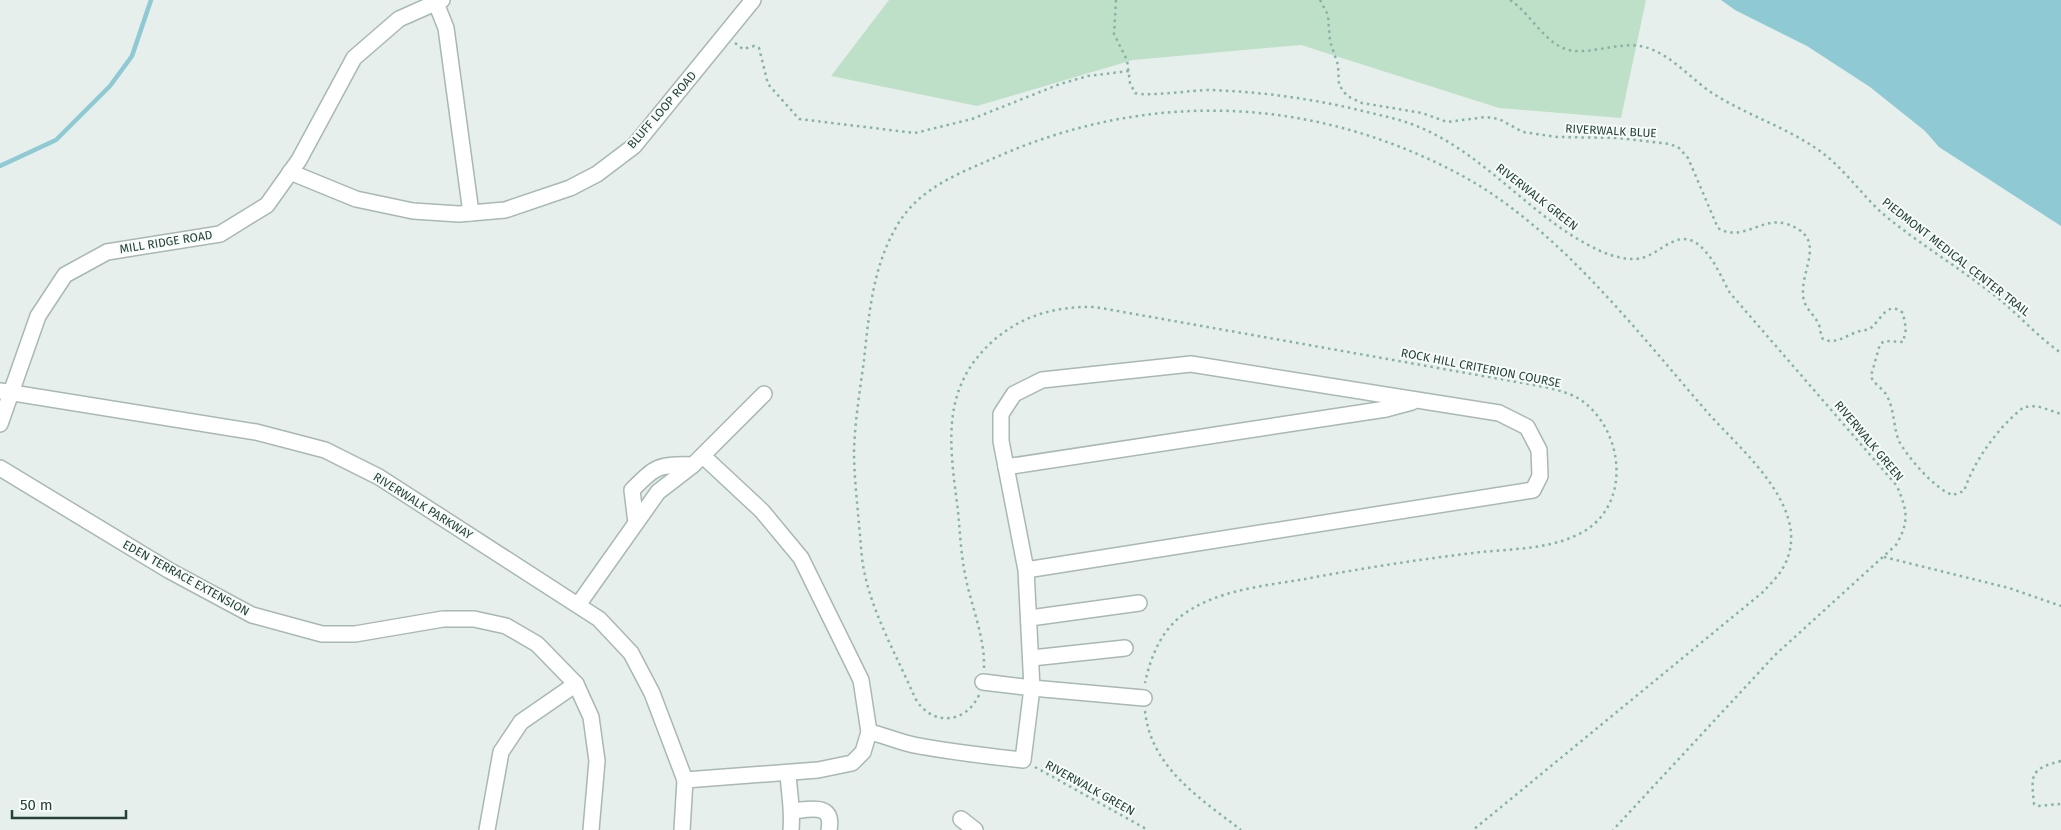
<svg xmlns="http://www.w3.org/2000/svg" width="2061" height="830" font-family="'Fira Sans',sans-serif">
	<rect width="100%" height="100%" fill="#e6efeb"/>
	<polygon fill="#bfe0c8" points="889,0 1646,0 1621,118 1499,108 1301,45 1133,60 977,106 831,76"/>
	<polygon fill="#8ec9d4" points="1721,0 2061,0 2061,226 1939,147 1925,131 1870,87 1807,46 1735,10"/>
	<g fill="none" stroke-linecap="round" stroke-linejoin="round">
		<polyline stroke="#8ec9d4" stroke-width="4.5" points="0,166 56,140 110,86 132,56 151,0"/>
		<defs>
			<g id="minor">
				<polyline points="436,3 446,28 471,213"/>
				<polyline points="290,172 356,199 413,211 459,214 505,210 570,188 597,174 634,146 753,0"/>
				<polyline points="0,391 256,432 325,450 379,477 599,619 631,653 652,693 685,780 682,830"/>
				<polyline points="0,424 38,316 65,275 107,252 220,234 267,205 299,160 354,58 399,19 442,0"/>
				<polyline points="1006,467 1386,409 1412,402"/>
				<polyline points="0,468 170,571 252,615 322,634 355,634 443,619 474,619 506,626 537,644 576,684 591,717 597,761 591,830"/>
				<path d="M636,523L632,490C656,466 658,464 693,465"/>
				<polyline points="1026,570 1533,490 1540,476 1539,450 1527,427 1499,413 1191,364 1042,380 1014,394 1001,414 1001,441 1026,570 1032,688 1144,698"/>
				<polyline points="578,605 658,492 693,465 764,394"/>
				<polyline points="1030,618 1139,603"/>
				<polyline points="1032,658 1125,648"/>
				<path d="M869,732C884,735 899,742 914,745C950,752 986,756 1023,760L1032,688L983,682"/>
				<path d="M788,773C789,793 793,810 791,830"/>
				<polyline points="685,780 818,770 852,763 863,752 869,732 861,680 801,558 762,511 703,456"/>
				<path d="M793,811C811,809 834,803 829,830"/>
				<polyline points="961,819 975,830"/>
				<polyline points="487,830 501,752 521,722 576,684"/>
			</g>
		</defs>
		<use href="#minor" stroke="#a8b8b2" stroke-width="18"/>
		<g stroke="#86b3a5" stroke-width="2.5" stroke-dasharray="2.5 4" stroke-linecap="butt">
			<path d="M1116,0L1114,34L1127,60L1130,83L1135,93C1149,97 1192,90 1210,90C1264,92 1315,99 1367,112C1383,116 1399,119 1414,125C1487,153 1534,223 1605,253C1616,257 1630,261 1642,258C1664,252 1681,223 1705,251C1716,263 1722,279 1730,293L1897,486C1907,510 1910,521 1896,545L1775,655L1613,830"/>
			<path d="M1320,0L1328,15L1330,41L1338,65L1339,85L1347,96L1362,103L1422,113L1447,122L1486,117L1499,119L1523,132L1557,137L1618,138L1670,144L1679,148L1688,158L1718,228C1742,243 1762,216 1787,224C1828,238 1801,267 1803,295C1804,309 1814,313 1819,325C1821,330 1820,335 1823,339C1835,345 1845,336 1857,332C1862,330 1868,331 1872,327C1881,319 1888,300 1903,313L1906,329L1903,342L1885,341L1880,344L1871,376C1873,384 1883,388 1887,396C1895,411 1893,427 1899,441C1907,457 1937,491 1953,495L1964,491C1974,461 1998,427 2024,407L2037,406L2061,414"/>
			<path d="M1510,0C1530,13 1541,38 1563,48C1585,58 1619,40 1645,47C1673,55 1693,82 1717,96C1748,115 1784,127 1814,147C1841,164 1859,192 1882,213C1915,241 1952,263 1986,289C2013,308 2034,334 2061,353"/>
			<polyline points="735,43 743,49 754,46 759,48 768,84 799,119 915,133 972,119 1060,84 1088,76 1129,71"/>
			<polyline points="1884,557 2009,588 2061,606"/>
			<path d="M984,668C985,638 972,608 966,579C961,556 960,533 958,511C950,447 939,389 993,341C1022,315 1057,306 1095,307L1545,387C1558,390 1570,393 1581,400C1626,432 1632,510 1577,535C1548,549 1512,549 1481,552C1422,559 1363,568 1305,579C1264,586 1214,590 1180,617C1160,633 1150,659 1145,683"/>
			<path d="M979,695C965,725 931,726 915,698C898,658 874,617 865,575C861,559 861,542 859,525C857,500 854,475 854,451C855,420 860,390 864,360C869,313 873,265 898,224C919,189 957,174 992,159C1145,90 1309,95 1457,173C1555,224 1636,330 1708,413C1742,451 1814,510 1784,566C1779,576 1770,584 1763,592L1473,830"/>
			<path d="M1145,711C1151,768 1200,798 1241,830"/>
			<path d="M2061,761C2030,769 2031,774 2034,804L2037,806L2061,804"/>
			<polyline points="1035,767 1148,830"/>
		</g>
		<use href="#minor" stroke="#fff" stroke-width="15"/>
	</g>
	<g text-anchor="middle" stroke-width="4" stroke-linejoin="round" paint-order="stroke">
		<g font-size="12" fill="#24423a" stroke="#f7fbf9">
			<text transform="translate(662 110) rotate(-49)" y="4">BLUFF LOOP ROAD</text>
			<text transform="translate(1611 131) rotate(3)" y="4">RIVERWALK BLUE</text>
			<text transform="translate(1537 197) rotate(38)" y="4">RIVERWALK GREEN</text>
			<text transform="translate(166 242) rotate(-9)" y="4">MILL RIDGE ROAD</text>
			<text transform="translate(1956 257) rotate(38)" y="4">PIEDMONT MEDICAL CENTER TRAIL</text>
			<text transform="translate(1481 368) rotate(11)" y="4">ROCK HILL CRITERION COURSE</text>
			<text transform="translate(1869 441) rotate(50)" y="4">RIVERWALK GREEN</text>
			<text transform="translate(423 506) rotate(32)" y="4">RIVERWALK PARKWAY</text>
			<text transform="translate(186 578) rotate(29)" y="4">EDEN TERRACE EXTENSION</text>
			<text transform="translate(1090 788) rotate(29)" y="4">RIVERWALK GREEN</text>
		</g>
	</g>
	<path d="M12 810v8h114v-8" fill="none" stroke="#24423a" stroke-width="2.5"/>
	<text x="20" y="810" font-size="15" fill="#24423a" stroke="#f7fbf9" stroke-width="4" paint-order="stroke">50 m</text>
</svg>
